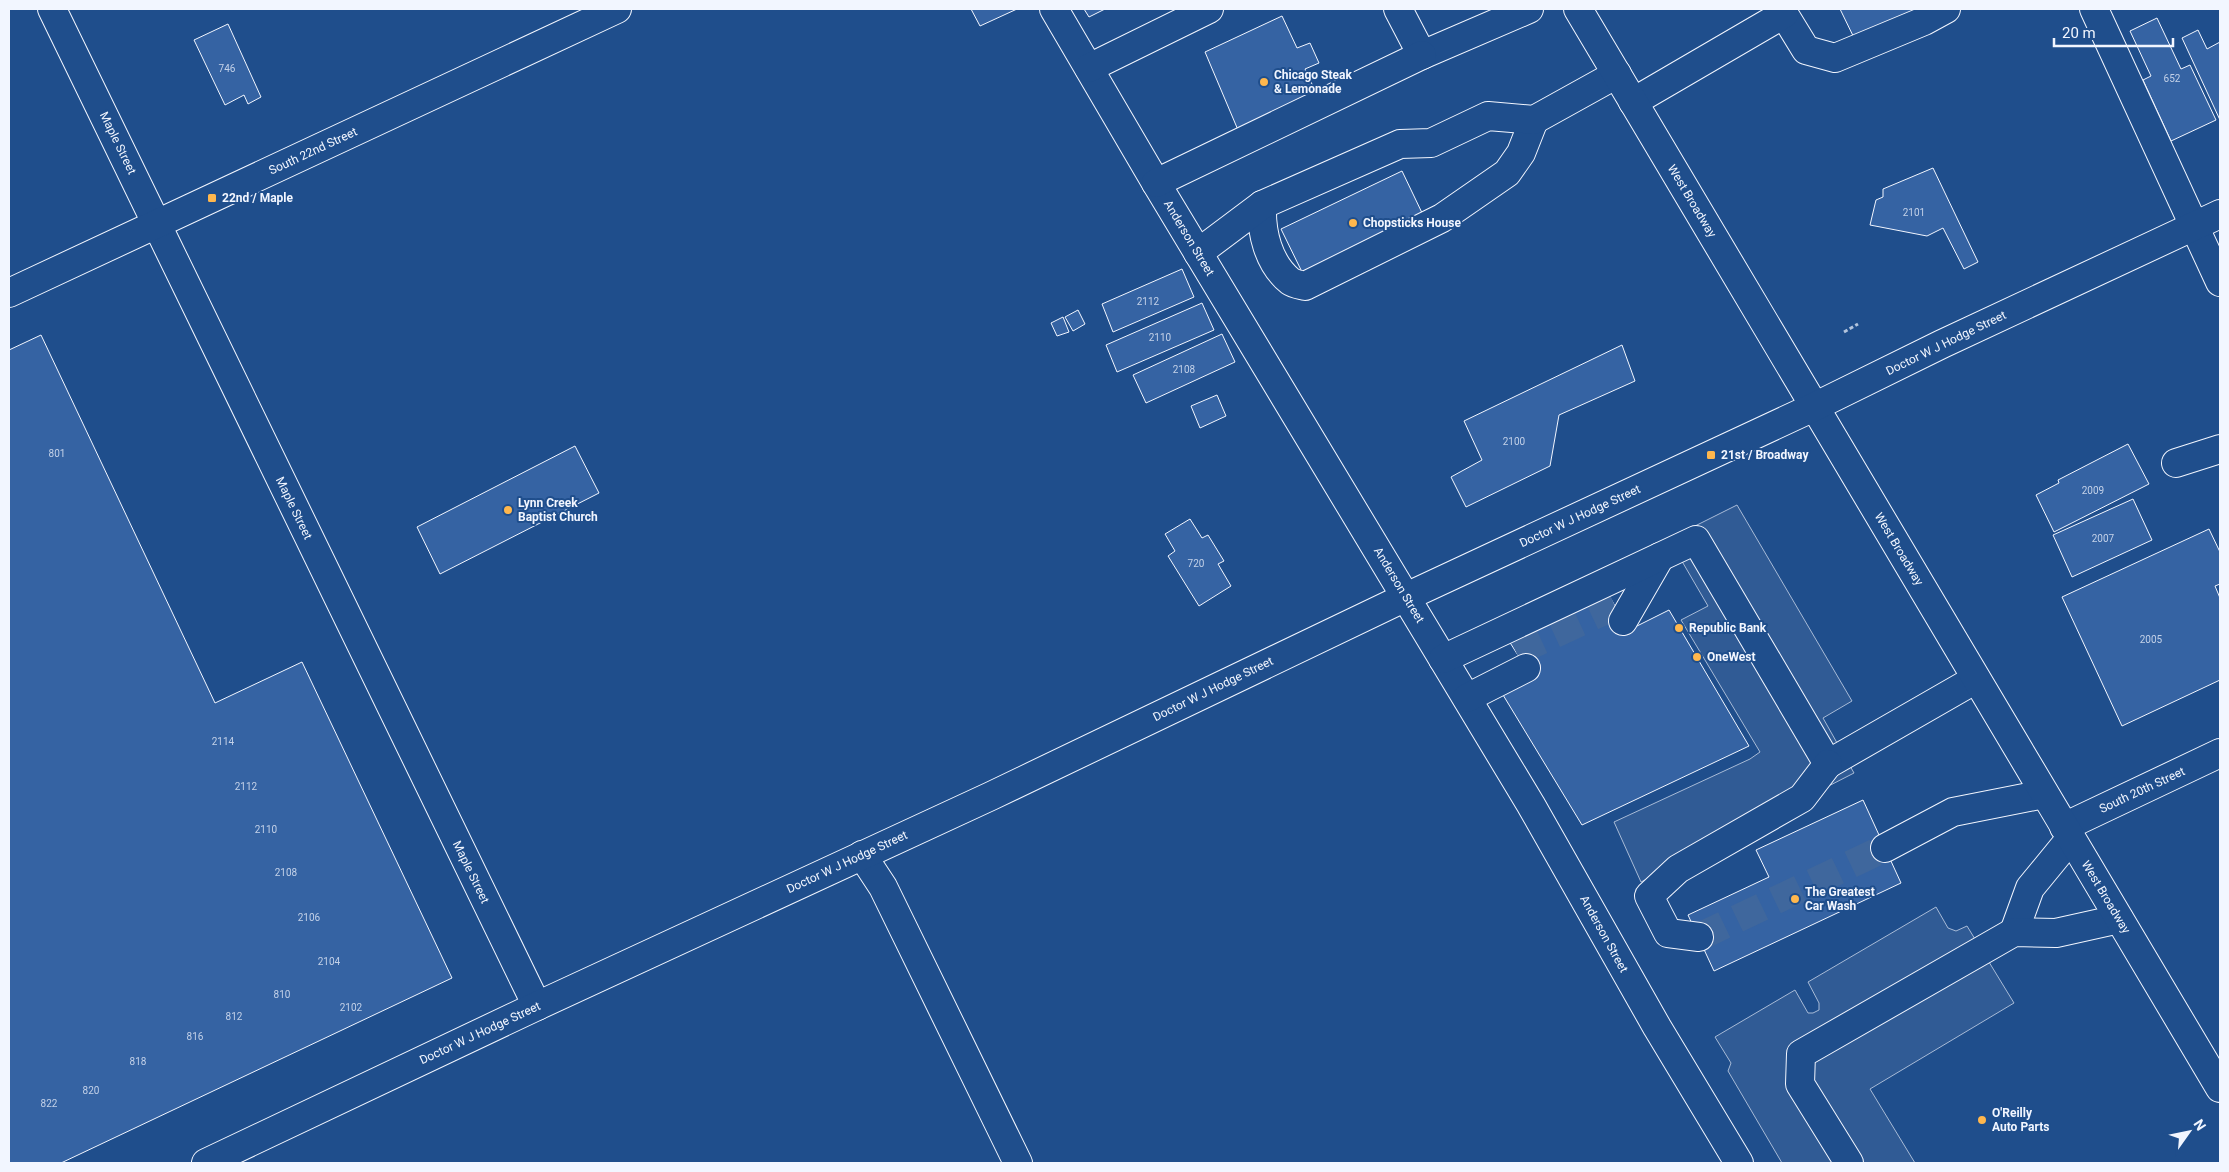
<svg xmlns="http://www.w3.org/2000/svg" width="2229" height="1172" font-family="Roboto,sans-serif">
	<rect width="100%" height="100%" fill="#1f4e8c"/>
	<g fill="#305b95" stroke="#a8bbd7">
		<polygon points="1737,505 1852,701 1823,718 1854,773 1641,882 1614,822 1750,759 1760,752 1681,620 1708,606 1669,539"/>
		<polygon points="1936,907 1948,928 1956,931 1967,926 2014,1003 1870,1089 1915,1163 1782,1163 1728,1071 1731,1063 1715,1037 1795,990 1808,1013 1813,1013 1819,1010 1819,1003 1808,982"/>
	</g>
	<g fill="#3563a3" stroke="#f2f6ff">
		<polygon points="971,9 1017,9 980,26"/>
		<polygon points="1084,9 1105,9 1089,17"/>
		<polygon points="1840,9 1917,9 1893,20 1858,46"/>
		<polygon points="1282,16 1297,48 1310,43 1319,63 1305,69 1317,95 1238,130 1205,52"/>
		<polygon points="2157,18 2181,69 2190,65 2216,120 2171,141 2143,80 2151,76 2130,31"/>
		<polygon points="228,24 261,97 248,104 244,95 225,105 194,40"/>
		<polygon points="2198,30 2207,49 2220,42 2220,120 2182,38"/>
		<polygon points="1933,168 1978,262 1964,269 1943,228 1927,236 1870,225 1876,200 1883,197 1883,189"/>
		<polygon points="1402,171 1424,217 1304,276 1281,229"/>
		<polygon points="1182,269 1194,297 1113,332 1102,304"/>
		<polygon points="1202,303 1214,330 1117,372 1106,345"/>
		<polygon points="1078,310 1085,324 1073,331 1065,317"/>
		<polygon points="1063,317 1069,332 1057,336 1051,323"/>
		<polygon points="1222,334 1235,362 1146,403 1133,375"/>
		<polygon points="41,335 215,703 302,662 452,978 61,1163 9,1163 9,350"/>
		<polygon points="1622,345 1635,381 1559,415 1550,466 1466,507 1451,477 1482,460 1464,421"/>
		<polygon points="1217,395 1226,416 1200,428 1191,406"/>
		<polygon points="2128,444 2149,484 2054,532 2036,495 2059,483 2058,480"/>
		<polygon points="575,446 599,493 440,574 417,527"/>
		<polygon points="2133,499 2152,540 2072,577 2053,535"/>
		<polygon points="1190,519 1202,538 1208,535 1224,561 1218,564 1231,586 1199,606 1168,556 1175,551 1165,534"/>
		<polygon points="2209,529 2220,552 2220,584 2215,586 2220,598 2220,680 2122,726 2062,597"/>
		<polygon points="1608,594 1629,630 1669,610 1749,746 1582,825 1500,690 1531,676 1509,641"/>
		<polygon points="1863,800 1901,883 1714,971 1688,915 1769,877 1756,850"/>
	</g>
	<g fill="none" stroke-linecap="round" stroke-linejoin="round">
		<g stroke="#3f679d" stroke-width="28" stroke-dasharray="28 14" stroke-linecap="butt">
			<polyline points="1516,652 1615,606"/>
			<polyline points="1699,937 1885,848"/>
		</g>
		<defs>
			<g id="minor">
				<polyline points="52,9 537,1006"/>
				<polyline points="1054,9 1156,183 1531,805 1657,1027 1739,1163"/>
				<polyline points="1398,9 1422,55 1529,9"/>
				<polyline points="2094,9 2220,282"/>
				<polyline points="1784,14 1806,50 1835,58 1924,21 1946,9"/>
				<polyline points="1089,68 1209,9"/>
				<polyline points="1633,102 1784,14 1781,9"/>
				<polyline points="1156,183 1422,55"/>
				<path d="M1262,205C1261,232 1268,263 1290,281C1294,284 1301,285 1305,286L1442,218L1507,173L1521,153L1534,120"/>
				<polyline points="1198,253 1262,205 1400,144 1431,143 1488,116 1534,120 1617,74"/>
				<polyline points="2176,463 2220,449"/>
				<polyline points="1623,621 1660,557"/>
				<polyline points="1443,659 1696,540 1828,764 1976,679"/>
				<polyline points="1467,698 1526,668"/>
				<polyline points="2064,827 2220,753"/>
				<polyline points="1885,848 1953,812 2044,794"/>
				<polyline points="862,855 883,887 1018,1163"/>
				<polyline points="2014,932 2030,888 2071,838"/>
				<polyline points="1699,937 1668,933 1649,896 1678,869 1802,798 1828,764"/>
				<polyline points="1849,1163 1800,1084 1801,1054 2014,932 2056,933 2119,919"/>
			</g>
			<g id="major">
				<polyline points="1578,9 2220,1088"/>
				<polyline points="9,293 617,9"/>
				<polyline points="206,1163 537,1006 991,796 1406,597 1814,407 1942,344 2220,214"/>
			</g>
		</defs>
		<use href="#minor" stroke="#f2f6ff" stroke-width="30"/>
		<use href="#major" stroke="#f2f6ff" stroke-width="30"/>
		<polyline stroke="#b3c4dc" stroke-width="3" stroke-dasharray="4 2.5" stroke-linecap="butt" points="1844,332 1858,324"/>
		<use href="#minor" stroke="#1f4e8c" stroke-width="28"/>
		<use href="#major" stroke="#1f4e8c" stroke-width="28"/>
	</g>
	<g fill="#ffb74d" stroke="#1f4e8c" stroke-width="2">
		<circle cx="1264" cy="82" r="5"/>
		<rect x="207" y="193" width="10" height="10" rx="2.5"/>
		<circle cx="1353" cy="223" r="5"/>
		<rect x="1706" y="450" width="10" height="10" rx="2.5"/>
		<circle cx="508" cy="510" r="5"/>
		<circle cx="1679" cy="628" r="5"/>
		<circle cx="1697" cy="657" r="5"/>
		<circle cx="1795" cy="899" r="5"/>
		<circle cx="1982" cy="1120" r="5"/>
	</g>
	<g text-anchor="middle" stroke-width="4" stroke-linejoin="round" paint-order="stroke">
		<g font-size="10" fill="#c3d1e8">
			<text x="227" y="72">746</text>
			<text x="2172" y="82">652</text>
			<text x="1914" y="216">2101</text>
			<text x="1148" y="305">2112</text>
			<text x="1160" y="341">2110</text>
			<text x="1184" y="373">2108</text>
			<text x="1514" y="445">2100</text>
			<text x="57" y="457">801</text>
			<text x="2093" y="494">2009</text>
			<text x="2103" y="542">2007</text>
			<text x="1196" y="567">720</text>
			<text x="2151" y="643">2005</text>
			<text x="223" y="745">2114</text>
			<text x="246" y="790">2112</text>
			<text x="266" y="833">2110</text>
			<text x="286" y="876">2108</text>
			<text x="309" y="921">2106</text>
			<text x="329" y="965">2104</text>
			<text x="282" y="998">810</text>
			<text x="351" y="1011">2102</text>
			<text x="234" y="1020">812</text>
			<text x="195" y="1040">816</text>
			<text x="138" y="1065">818</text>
			<text x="91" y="1094">820</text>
			<text x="49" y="1107">822</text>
		</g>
		<g font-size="12" font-weight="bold" fill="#f2f6ff" stroke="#1f4e8c" text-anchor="start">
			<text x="1274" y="79">Chicago Steak<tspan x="1274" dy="14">&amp; Lemonade</tspan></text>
			<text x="222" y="202">22nd / Maple</text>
			<text x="1363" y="227">Chopsticks House</text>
			<text x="1721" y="459">21st / Broadway</text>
			<text x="518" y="507">Lynn Creek<tspan x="518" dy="14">Baptist Church</tspan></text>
			<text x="1689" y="632">Republic Bank</text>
			<text x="1707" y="661">OneWest</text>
			<text x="1805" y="896">The Greatest<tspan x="1805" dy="14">Car Wash</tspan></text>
			<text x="1992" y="1117">O'Reilly<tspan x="1992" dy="14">Auto Parts</tspan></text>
		</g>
		<g font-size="12" fill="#f2f6ff" stroke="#1f4e8c">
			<text transform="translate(118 143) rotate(64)" y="4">Maple Street</text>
			<text transform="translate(313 151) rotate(-25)" y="4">South 22nd Street</text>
			<text transform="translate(1692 201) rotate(59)" y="4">West Broadway</text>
			<text transform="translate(1189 238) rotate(59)" y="4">Anderson Street</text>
			<text transform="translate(1946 343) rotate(-26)" y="4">Doctor W J Hodge Street</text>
			<text transform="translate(294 508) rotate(64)" y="4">Maple Street</text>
			<text transform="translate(1580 516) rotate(-25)" y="4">Doctor W J Hodge Street</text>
			<text transform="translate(1899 549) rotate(59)" y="4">West Broadway</text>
			<text transform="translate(1399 585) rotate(59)" y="4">Anderson Street</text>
			<text transform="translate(1213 689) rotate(-26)" y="4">Doctor W J Hodge Street</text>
			<text transform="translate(2142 790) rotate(-25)" y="4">South 20th Street</text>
			<text transform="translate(847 862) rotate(-25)" y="4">Doctor W J Hodge Street</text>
			<text transform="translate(471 872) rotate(64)" y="4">Maple Street</text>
			<text transform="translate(2106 897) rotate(59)" y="4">West Broadway</text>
			<text transform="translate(1604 934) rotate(61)" y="4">Anderson Street</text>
			<text transform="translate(480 1033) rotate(-25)" y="4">Doctor W J Hodge Street</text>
		</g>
	</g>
	<rect width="2229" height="1172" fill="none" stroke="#f2f6ff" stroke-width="20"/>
	<g transform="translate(2189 1132) rotate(57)" stroke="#1f4e8c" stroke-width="4" paint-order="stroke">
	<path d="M0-4L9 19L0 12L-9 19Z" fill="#f2f6ff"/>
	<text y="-8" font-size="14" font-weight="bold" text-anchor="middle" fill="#f2f6ff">N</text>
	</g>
	<path d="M2054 38v8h119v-8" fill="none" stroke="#f2f6ff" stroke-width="2.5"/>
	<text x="2062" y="38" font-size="15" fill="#f2f6ff" stroke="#1f4e8c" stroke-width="4" paint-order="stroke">20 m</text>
</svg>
